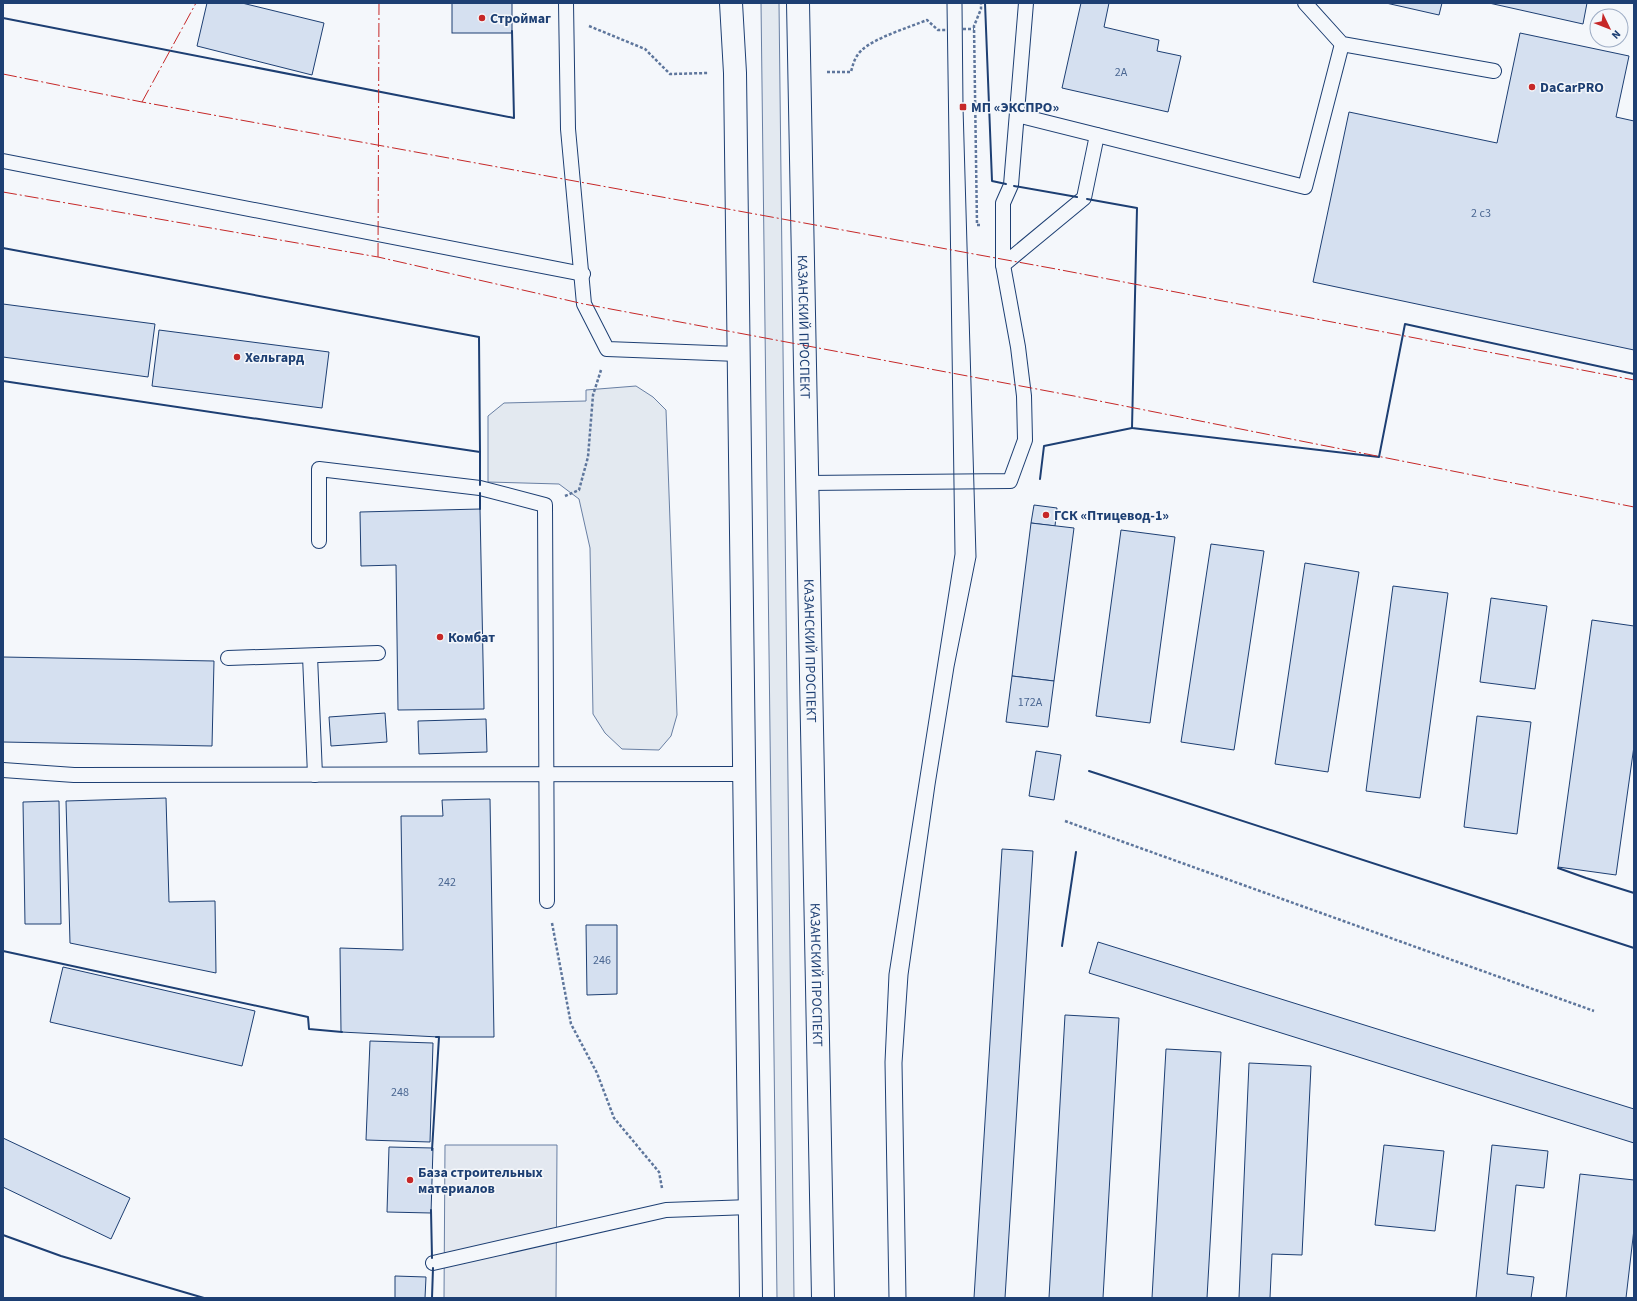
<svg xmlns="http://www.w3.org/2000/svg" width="1637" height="1301" font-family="'Source Sans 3',sans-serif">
	<rect width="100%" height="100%" fill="#f4f7fb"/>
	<g fill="#e3e9f0" stroke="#687fa3">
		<polygon points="761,3 779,3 794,1298 777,1298"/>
		<polygon points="636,386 653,397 666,410 677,715 671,736 659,750 622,749 605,733 593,714 590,548 579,499 559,484 488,482 488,416 504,403 586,401 586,390"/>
	</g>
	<polygon fill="#e3e8f0" stroke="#687fa3" points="445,1145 557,1145 556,1298 444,1298"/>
	<g fill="#d5e0f0" stroke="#1d3f73">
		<polygon points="207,3 242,3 324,23 312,75 197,46"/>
		<rect x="452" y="3" width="60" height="30"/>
		<polygon points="1081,3 1109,3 1104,27 1159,40 1157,51 1181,56 1168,112 1062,88"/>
		<polygon points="1386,3 1442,3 1439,15"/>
		<polygon points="1489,3 1587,3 1583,24"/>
		<polygon points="1520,33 1629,56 1616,117 1634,121 1634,350 1313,282 1349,112 1497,143"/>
		<polygon points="3,304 155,324 148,377 3,357"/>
		<polygon points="159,330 329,352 322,408 152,386"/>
		<polygon points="1034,505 1057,508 1055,526 1031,523"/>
		<polygon points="480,509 484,709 398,710 396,565 361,566 360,512"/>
		<polygon points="1031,523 1074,528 1054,681 1012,676"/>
		<polygon points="1121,530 1175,537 1150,723 1096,716"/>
		<polygon points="1211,544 1264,551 1234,750 1181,742"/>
		<polygon points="1305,563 1359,572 1328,772 1275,764"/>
		<polygon points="1393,586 1448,593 1420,798 1366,791"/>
		<polygon points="1491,598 1547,606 1535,689 1480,682"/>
		<polygon points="1592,620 1634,626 1634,746 1616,875 1558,867"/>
		<polygon points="3,657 214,661 212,746 3,742"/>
		<polygon points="1012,676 1054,681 1048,727 1006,722"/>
		<polygon points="385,713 387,742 331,746 329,717"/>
		<polygon points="1477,716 1531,722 1517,834 1464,827"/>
		<polygon points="486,719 487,752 419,754 418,721"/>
		<polygon points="1036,751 1061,755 1054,800 1029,796"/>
		<polygon points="166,798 169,902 215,901 216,973 70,943 66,801"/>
		<polygon points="490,799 494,1037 439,1037 341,1032 340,948 403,950 401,816 443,816 442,800"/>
		<polygon points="59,801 61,924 25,924 23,802"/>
		<polygon points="1002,849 1033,851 1005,1298 974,1298"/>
		<polygon points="586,925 617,925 617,994 587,995"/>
		<polygon points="1098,942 1634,1109 1634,1143 1089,973"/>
		<polygon points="63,967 255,1011 242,1066 50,1022"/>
		<polygon points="1065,1015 1119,1018 1103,1298 1049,1298"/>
		<polygon points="370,1041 433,1043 430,1142 366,1140"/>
		<polygon points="1166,1049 1221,1052 1207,1298 1152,1298"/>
		<polygon points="1249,1063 1311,1066 1302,1255 1272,1254 1270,1298 1239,1298"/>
		<polygon points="3,1138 130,1198 111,1239 3,1187"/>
		<polygon points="1384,1145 1444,1151 1435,1231 1375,1225"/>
		<polygon points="1492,1145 1548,1151 1544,1188 1516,1185 1507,1274 1534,1277 1531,1298 1476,1298"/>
		<polygon points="389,1147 433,1148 431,1213 387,1212"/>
		<polygon points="1580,1174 1634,1180 1634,1229 1626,1298 1566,1298"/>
		<polygon points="395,1276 426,1277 425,1298 395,1298"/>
	</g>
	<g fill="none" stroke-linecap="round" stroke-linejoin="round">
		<defs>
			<g id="lane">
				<polyline points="566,3 568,129 584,304 607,349 738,354"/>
				<polyline points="1305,3 1342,44 1494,71"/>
				<polyline points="1017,115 1305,187 1342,44"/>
				<polyline points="3,161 583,274"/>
				<polyline points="1003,265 1084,198 1097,135"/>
				<polyline points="807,483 1010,481 1025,440 1024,396 1018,347 1003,265 1003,203 1011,185 1026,3"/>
				<polyline points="319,541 319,469 480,488 545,505 547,901"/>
				<polyline points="310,656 315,775"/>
				<polyline points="228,658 378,653"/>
				<polyline points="3,770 74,775 744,774"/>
				<polyline points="433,1263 666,1210 750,1207"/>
			</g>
			<g id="primary">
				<polyline points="731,3 735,73 751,1298"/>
				<path id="s1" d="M798,3L823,1298"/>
			</g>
		</defs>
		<use href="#lane" stroke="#1d3f73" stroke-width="16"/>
		<use href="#primary" stroke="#1d3f73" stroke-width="24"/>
		<g stroke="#5e769c" stroke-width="2.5" stroke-dasharray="3 2" stroke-linecap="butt">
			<polyline points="589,26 645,49 670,74 708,73"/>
			<polyline points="963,29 974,29"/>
			<path d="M827,72H851C853,64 855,56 862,50C874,38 910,27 927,20L938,30H947"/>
			<polyline points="980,225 977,225 974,26 981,9 981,3"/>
			<polyline points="565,496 579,490 588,457 593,395 601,370"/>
			<polyline points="1065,821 1594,1011"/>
			<polyline points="552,923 571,1024 597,1073 614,1118 659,1172 662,1188"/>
		</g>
		<use href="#lane" stroke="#f4f7fb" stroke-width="14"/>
		<use href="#primary" stroke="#f4f7fb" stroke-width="22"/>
		<g stroke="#1d3f73" stroke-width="1">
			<polyline points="889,1298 885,1062 889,974 955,554 947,3"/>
			<polyline points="906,1298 902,1063 908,975 935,785 954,667 976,557 963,107 962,3"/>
		</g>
		<g stroke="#1d3f73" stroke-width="2">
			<polyline points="985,3 992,181 1006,184"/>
			<polyline points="3,18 514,118 512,31"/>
			<polyline points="1014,186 1077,197"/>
			<polyline points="1087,199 1137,208 1132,428 1379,457 1405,324 1634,374"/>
			<polyline points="3,248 479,337 480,452"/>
			<polyline points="3,381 480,452 480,485"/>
			<polyline points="1040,479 1044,446 1132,428"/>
			<polyline points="480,493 480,509"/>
			<polyline points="1089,771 1634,948"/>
			<polyline points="1558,868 1586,878 1634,893"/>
			<polyline points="1062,946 1076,852"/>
			<polyline points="3,951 308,1017 309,1029 342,1032"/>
			<polyline points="432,1150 439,1037 436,1037"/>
			<polyline points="431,1210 432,1258"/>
			<polyline points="3,1235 61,1256 204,1298"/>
			<polyline points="432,1298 433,1268"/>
		</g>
		<g stroke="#c62828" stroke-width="1" stroke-dasharray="14 3 2 3" stroke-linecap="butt">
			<polyline points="3,74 142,102 1056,269 1634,380"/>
			<polyline points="142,102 196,3"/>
			<polyline points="3,192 378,257 584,304 1074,396 1634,507"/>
			<polyline points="378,257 379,3"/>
		</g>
	</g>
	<g fill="#c62828" stroke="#f4f7fb" stroke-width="1.5">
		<circle cx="482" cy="18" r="4"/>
		<circle cx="1532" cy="87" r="4"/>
		<rect x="959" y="103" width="8" height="8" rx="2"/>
		<circle cx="237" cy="357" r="4"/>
		<circle cx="1046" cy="515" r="4"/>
		<circle cx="440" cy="637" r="4"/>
		<circle cx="410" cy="1180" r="4"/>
	</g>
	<g text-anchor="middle" stroke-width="3" stroke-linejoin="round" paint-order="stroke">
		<g font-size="12" fill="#4b6792">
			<text x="1121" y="76">2А</text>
			<text x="1481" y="217">2 с3</text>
			<text x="1030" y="706">172А</text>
			<text x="447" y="886">242</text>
			<text x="602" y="964">246</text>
			<text x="400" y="1096">248</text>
		</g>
		<g font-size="14" font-weight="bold" fill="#1d3f73" stroke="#f4f7fb" text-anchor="start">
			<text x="490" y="23">Строймаг</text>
			<text x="1540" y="92">DaCarPRO</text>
			<text x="971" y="112">МП «ЭКСПРО»</text>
			<text x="245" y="362">Хельгард</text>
			<text x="1054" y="520">ГСК «Птицевод-1»</text>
			<text x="448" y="642">Комбат</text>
			<text x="418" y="1177">База строительных<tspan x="418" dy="16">материалов</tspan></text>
		</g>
		<g font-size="14" fill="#1d3f73" stroke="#f4f7fb">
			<text dy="5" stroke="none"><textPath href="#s1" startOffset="324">КАЗАНСКИЙ ПРОСПЕКТ</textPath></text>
			<text dy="5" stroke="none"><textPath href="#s1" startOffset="648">КАЗАНСКИЙ ПРОСПЕКТ</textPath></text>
			<text dy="5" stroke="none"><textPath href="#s1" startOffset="972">КАЗАНСКИЙ ПРОСПЕКТ</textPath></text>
		</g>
	</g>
	<rect width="1637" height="1301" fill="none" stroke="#1d3f73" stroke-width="8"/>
	<g transform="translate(1609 28) rotate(133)"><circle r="19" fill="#f4f7fb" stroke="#9eadc5"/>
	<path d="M0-3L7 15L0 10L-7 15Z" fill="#c62828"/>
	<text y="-6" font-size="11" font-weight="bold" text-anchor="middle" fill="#1d3f73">N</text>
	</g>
</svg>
